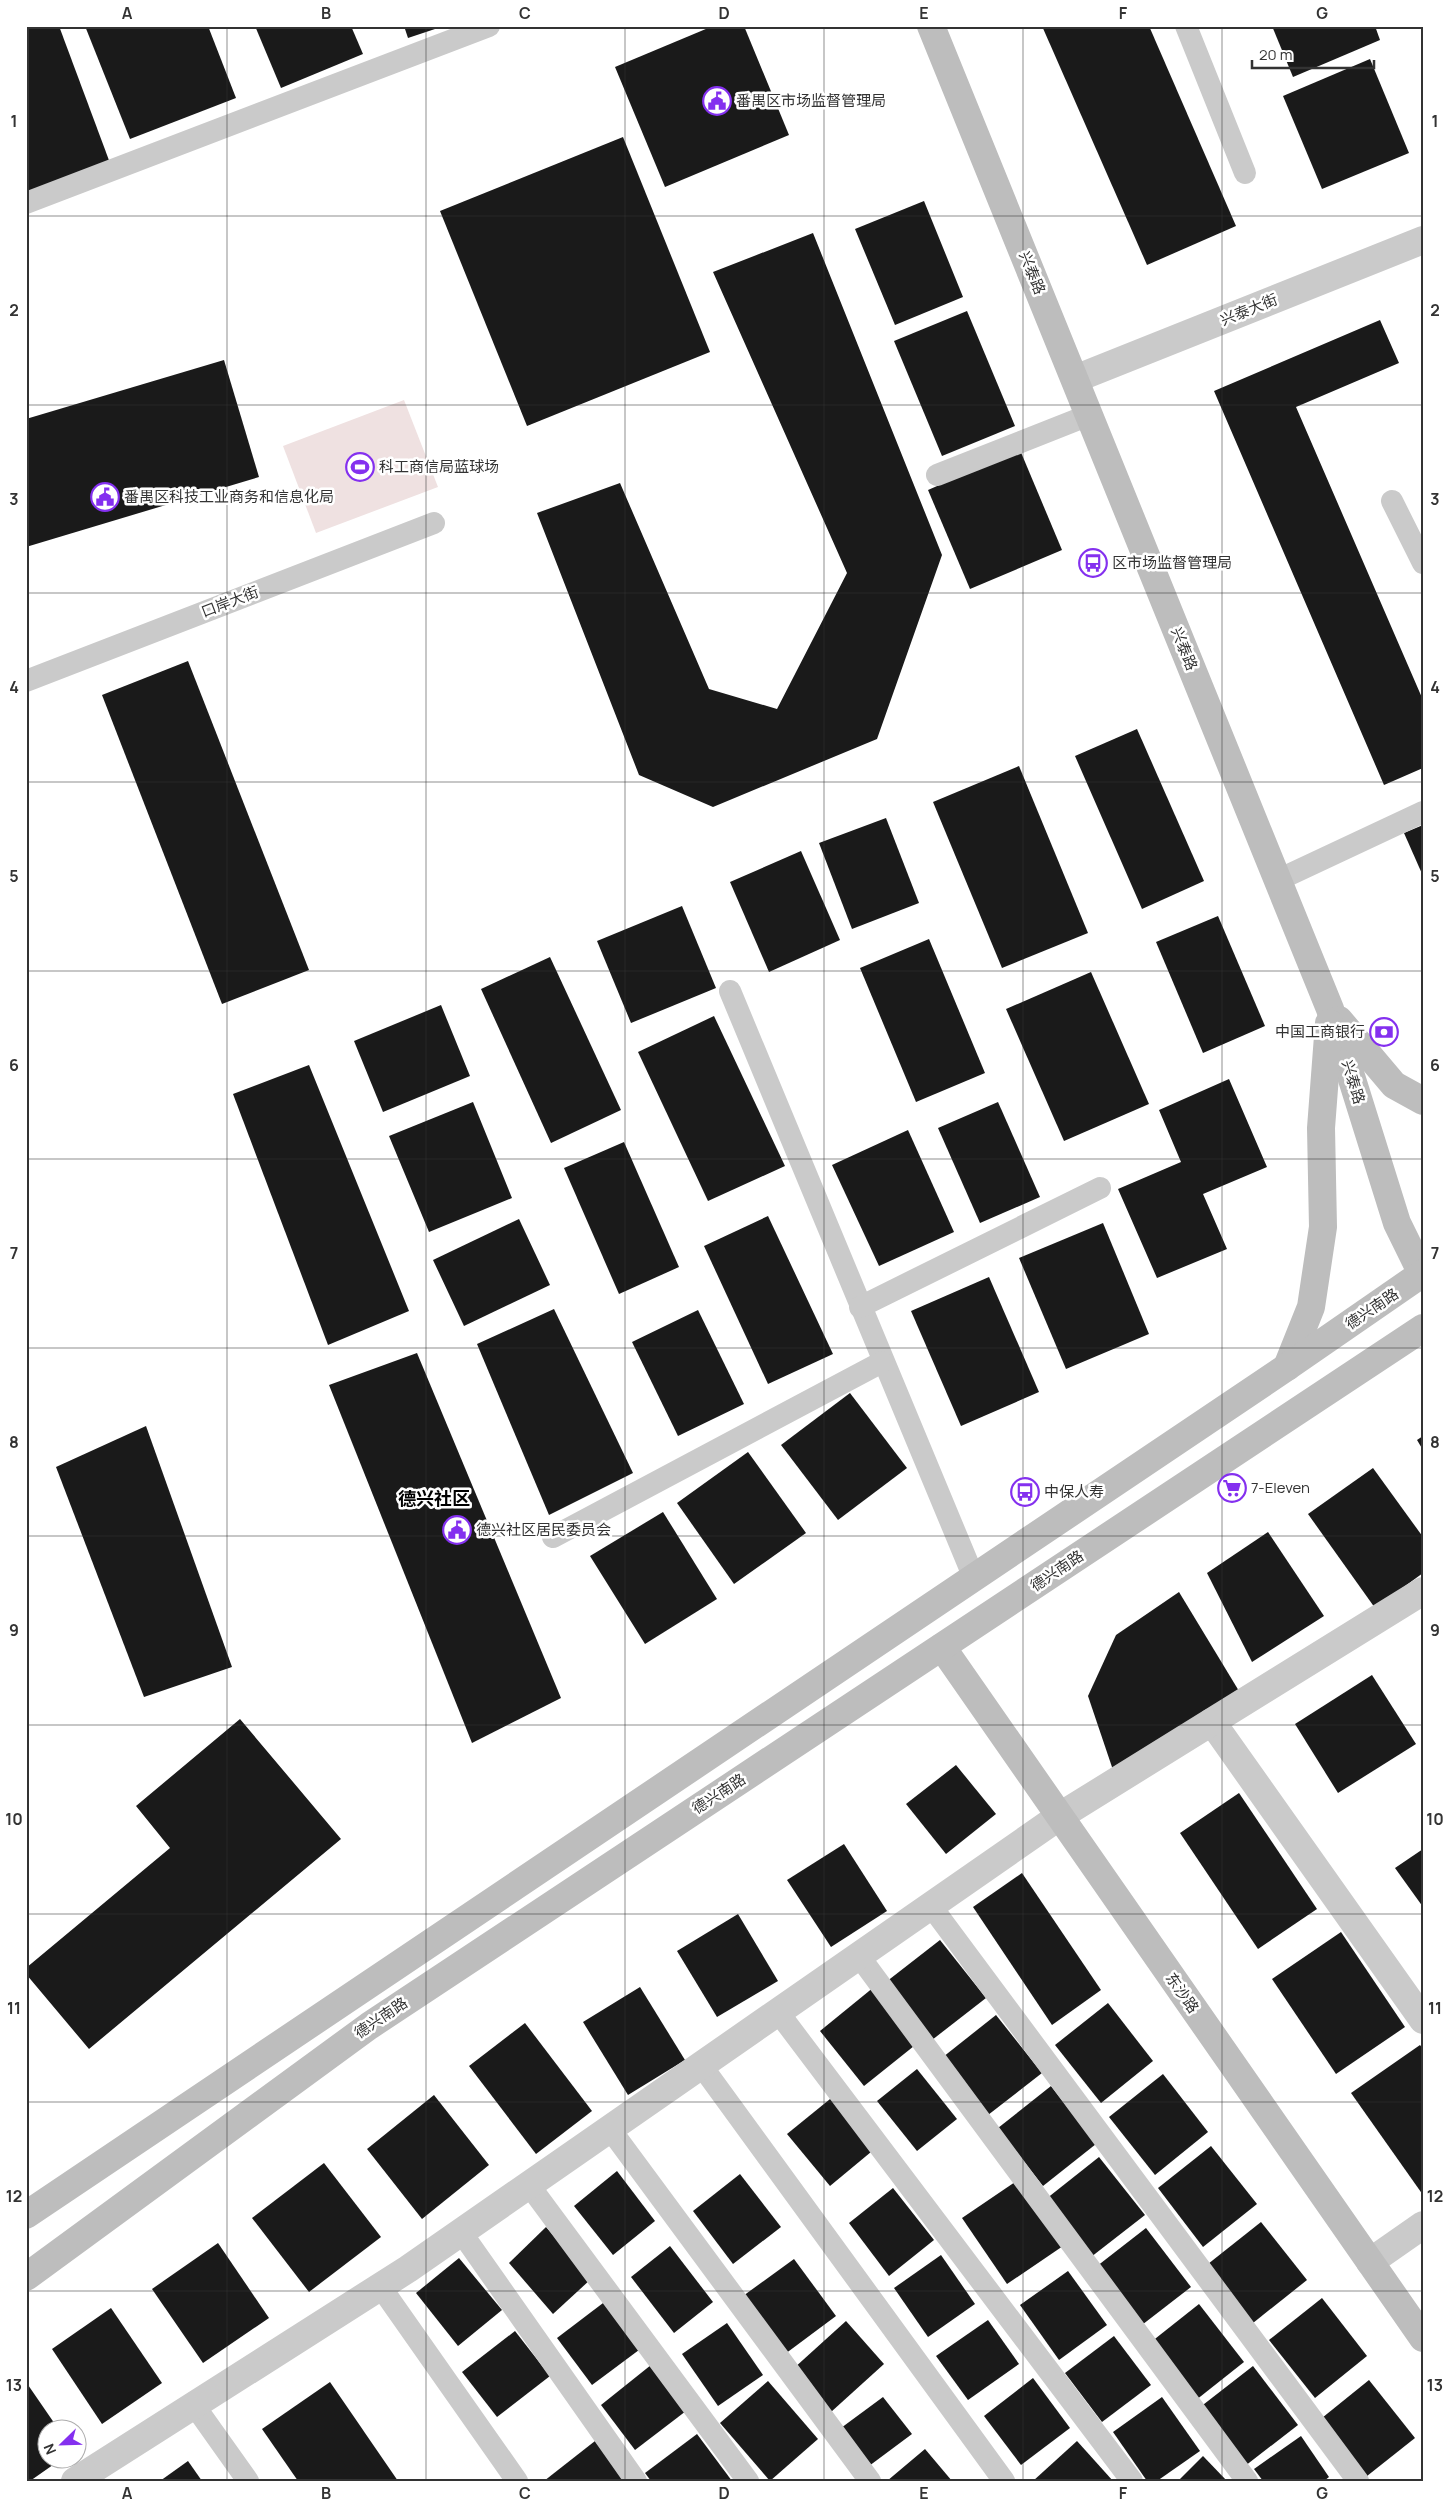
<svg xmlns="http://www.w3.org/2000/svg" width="1449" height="2507" font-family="Manrope,'Noto Sans SC',sans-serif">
	<rect width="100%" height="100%" fill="#fff"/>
	<polygon fill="#efe1e1" points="404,400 438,487 316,533 283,446"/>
	<g fill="#1a1a1a">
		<polygon points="26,26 59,26 110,163 26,194"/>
		<polygon points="85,26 208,26 236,98 130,139"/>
		<polygon points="255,26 351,26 363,54 281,88"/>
		<polygon points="404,26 441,26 441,27 408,38"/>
		<polygon points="713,26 744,26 789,135 665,187 615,67"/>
		<polygon points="1042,26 1149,26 1236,226 1147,265"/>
		<polygon points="1272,26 1375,26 1380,40 1293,77"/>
		<polygon points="1370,59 1409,153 1322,189 1283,96"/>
		<polygon points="623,137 710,352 527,426 440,211"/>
		<polygon points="924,201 963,297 895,325 855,229"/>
		<polygon points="813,233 942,555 877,739 713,807 639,775 537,513 620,483 709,689 777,709 847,573 713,272"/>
		<polygon points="967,311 1015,426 942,456 894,341"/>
		<polygon points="1380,320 1399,363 1296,407 1423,700 1423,768 1384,785 1214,391"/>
		<polygon points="224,360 259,477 26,547 26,419"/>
		<polygon points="1020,450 1062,550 970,589 928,490"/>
		<polygon points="188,661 309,970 222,1004 102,695"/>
		<polygon points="1137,729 1204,881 1142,909 1075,756"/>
		<polygon points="1019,766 1088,933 1002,968 933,802"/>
		<polygon points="886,818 919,903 852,929 819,843"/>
		<polygon points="1423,825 1423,876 1404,833"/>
		<polygon points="801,851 840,940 769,972 730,882"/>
		<polygon points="682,906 716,988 631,1023 597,941"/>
		<polygon points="1218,916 1265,1026 1203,1053 1156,942"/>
		<polygon points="929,939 985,1073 916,1102 860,968"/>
		<polygon points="550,957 621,1110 551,1143 481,989"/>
		<polygon points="1091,972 1149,1104 1064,1141 1006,1009"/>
		<polygon points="441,1005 470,1076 383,1112 354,1041"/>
		<polygon points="714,1016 785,1166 708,1201 638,1052"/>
		<polygon points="309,1065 409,1311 328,1345 233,1094"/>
		<polygon points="1229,1079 1267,1167 1203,1194 1227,1249 1157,1278 1118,1189 1181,1162 1159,1110"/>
		<polygon points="473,1102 512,1198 429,1232 389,1136"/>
		<polygon points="998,1102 1040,1197 980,1223 938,1128"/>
		<polygon points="908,1130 954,1232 879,1266 832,1165"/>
		<polygon points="624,1142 679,1267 619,1294 564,1168"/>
		<polygon points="768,1216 833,1354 768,1384 704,1246"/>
		<polygon points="519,1219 550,1285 464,1326 433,1260"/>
		<polygon points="1103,1223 1149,1334 1066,1369 1019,1258"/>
		<polygon points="989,1277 1039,1392 961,1426 911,1311"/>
		<polygon points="554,1309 633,1473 549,1515 477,1344"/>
		<polygon points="698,1310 744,1404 678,1436 632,1342"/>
		<polygon points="417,1353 561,1698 472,1743 329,1385"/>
		<polygon points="850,1393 907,1468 838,1520 781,1445"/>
		<polygon points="146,1426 232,1667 144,1697 56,1467"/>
		<polygon points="1423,1436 1423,1450 1417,1440"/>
		<polygon points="748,1452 806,1533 734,1584 677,1503"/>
		<polygon points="1373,1468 1423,1537 1423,1573 1375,1608 1308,1514"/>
		<polygon points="663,1512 717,1599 645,1644 590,1556"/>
		<polygon points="1268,1532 1324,1616 1252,1662 1207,1573"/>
		<polygon points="1179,1592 1242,1696 1114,1773 1088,1696 1116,1635"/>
		<polygon points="1372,1675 1416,1744 1338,1793 1295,1724"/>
		<polygon points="240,1719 341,1839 89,2049 26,1974 26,1968 170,1848 136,1806"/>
		<polygon points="956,1765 996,1814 946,1854 906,1804"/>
		<polygon points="1239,1793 1317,1909 1258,1949 1180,1833"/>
		<polygon points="844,1844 887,1911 831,1947 787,1880"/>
		<polygon points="1423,1849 1423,1907 1395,1868"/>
		<polygon points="1022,1873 1101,1990 1052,2025 973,1907"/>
		<polygon points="738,1914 778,1981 717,2017 677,1951"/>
		<polygon points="1341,1932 1405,2027 1336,2074 1272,1979"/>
		<polygon points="940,1940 986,1998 932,2040 886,1982"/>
		<polygon points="640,1987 685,2060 628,2095 583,2022"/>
		<polygon points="874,1987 919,2042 864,2086 820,2031"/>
		<polygon points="1108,2003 1153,2061 1101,2103 1055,2045"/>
		<polygon points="996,2015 1042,2073 988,2115 943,2057"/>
		<polygon points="525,2023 592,2111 536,2154 469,2066"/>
		<polygon points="1420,2045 1423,2049 1423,2195 1351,2093"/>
		<polygon points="917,2069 957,2119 917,2151 877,2101"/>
		<polygon points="1163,2074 1208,2132 1155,2175 1109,2117"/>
		<polygon points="1051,2086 1096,2144 1043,2186 998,2128"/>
		<polygon points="434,2095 489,2165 422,2219 367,2149"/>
		<polygon points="835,2095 877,2147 830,2186 787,2134"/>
		<polygon points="1211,2146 1257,2204 1203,2247 1158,2188"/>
		<polygon points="1099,2157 1145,2215 1091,2257 1046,2199"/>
		<polygon points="324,2163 381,2237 309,2292 252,2218"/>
		<polygon points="617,2171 655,2221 613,2255 574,2206"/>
		<polygon points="740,2174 781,2227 733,2264 693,2211"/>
		<polygon points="1018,2180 1063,2246 1007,2284 962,2218"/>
		<polygon points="893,2188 934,2240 889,2276 849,2223"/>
		<polygon points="1261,2222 1307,2280 1253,2323 1208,2264"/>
		<polygon points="546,2227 591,2279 553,2314 509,2263"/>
		<polygon points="1146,2228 1191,2287 1138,2328 1092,2270"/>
		<polygon points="218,2243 269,2318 203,2363 152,2289"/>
		<polygon points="670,2246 713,2302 674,2333 631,2277"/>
		<polygon points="941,2255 975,2304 928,2337 894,2288"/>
		<polygon points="459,2258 502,2310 458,2346 416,2293"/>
		<polygon points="794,2259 836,2316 785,2354 743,2296"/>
		<polygon points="1068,2271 1107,2325 1059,2360 1020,2305"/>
		<polygon points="1322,2298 1367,2356 1315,2398 1269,2340"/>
		<polygon points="607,2300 643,2347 592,2385 557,2338"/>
		<polygon points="1199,2304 1244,2362 1191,2404 1146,2346"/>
		<polygon points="111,2308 162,2383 102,2424 52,2349"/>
		<polygon points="988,2320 1019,2364 968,2400 936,2356"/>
		<polygon points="846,2321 884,2364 831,2412 793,2369"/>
		<polygon points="727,2323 763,2375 718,2406 682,2354"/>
		<polygon points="515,2331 550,2376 497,2417 462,2372"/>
		<polygon points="1114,2336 1151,2385 1102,2422 1065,2373"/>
		<polygon points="651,2365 686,2411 635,2450 601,2405"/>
		<polygon points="1253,2366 1298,2425 1245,2466 1199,2408"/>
		<polygon points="1033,2378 1070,2428 1021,2465 984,2416"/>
		<polygon points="1369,2380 1415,2438 1362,2480 1317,2422"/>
		<polygon points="768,2381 818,2439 770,2481 720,2423"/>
		<polygon points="26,2382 59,2430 48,2430 48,2460 60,2460 30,2481 26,2481"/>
		<polygon points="330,2382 398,2481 298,2481 262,2429"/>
		<polygon points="883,2397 912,2434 869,2466 841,2428"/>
		<polygon points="1162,2397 1200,2451 1157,2481 1147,2481 1113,2432"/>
		<polygon points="697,2434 732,2481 651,2481 645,2473"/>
		<polygon points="1301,2436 1329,2477 1324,2481 1263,2481 1254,2469"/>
		<polygon points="595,2441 626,2481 544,2481"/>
		<polygon points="1077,2441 1113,2481 1033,2481"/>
		<polygon points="925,2449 952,2481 887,2481"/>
		<polygon points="1203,2456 1227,2481 1178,2481"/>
		<polygon points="188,2461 202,2481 160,2481"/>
	</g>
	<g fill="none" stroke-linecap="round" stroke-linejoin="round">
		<g stroke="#cacaca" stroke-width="22">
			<polyline points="1186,26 1245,173"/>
			<polyline points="26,203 489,26"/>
			<polyline points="937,475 1089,415"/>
			<polyline points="1392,501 1423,563"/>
			<polyline points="26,681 434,523"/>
			<polyline points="1278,880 1423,812"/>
			<polyline points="730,991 974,1578"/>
			<polyline points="860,1307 1100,1188"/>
			<polyline points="553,1537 882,1362"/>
			<polyline points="931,1906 1358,2481"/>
			<polyline points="859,1956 1247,2481"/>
			<polyline points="778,2012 1132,2481"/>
			<polyline points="701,2065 1004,2481"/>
			<polyline points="610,2129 870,2481"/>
			<polyline points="529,2185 748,2481"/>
			<polyline points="461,2232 636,2481"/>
			<polyline points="380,2286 517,2481"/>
			<polyline points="194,2405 248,2481"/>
		</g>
		<g stroke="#cacaca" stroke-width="28">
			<polyline points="1075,379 1423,240"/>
			<polyline points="1212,1722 1423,2020"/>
			<polyline points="1370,2262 1423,2225"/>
			<polyline points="75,2481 408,2269 1060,1816 1423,1591"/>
		</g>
		<g stroke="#bdbdbd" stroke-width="28">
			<polyline points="931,26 1330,1009 1397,1223 1423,1276"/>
			<polyline points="1339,1020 1394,1085 1423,1101"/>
			<polyline points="1287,1367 1311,1307 1323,1227 1321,1128 1329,1023"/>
			<polyline points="942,1647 1423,2338"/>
			<polyline points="26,2215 1287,1367 1423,1273"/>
			<polyline points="26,2277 369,2026 1423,1328"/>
		</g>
	</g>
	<path fill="none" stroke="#333" stroke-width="1" stroke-opacity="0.55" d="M227,26V2481M426,26V2481M625,26V2481M824,26V2481M1023,26V2481M1222,26V2481M26,216H1423M26,405H1423M26,593H1423M26,782H1423M26,971H1423M26,1159H1423M26,1348H1423M26,1536H1423M26,1725H1423M26,1914H1423M26,2102H1423M26,2291H1423"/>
	<defs>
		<symbol id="civic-ring" viewBox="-11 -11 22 22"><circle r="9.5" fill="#fff" stroke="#8430ef" stroke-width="1.5"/><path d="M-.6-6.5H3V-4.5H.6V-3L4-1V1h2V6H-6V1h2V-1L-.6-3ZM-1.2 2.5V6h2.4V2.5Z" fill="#8430ef"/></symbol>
		<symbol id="stadium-ring" viewBox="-11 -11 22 22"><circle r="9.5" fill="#fff" stroke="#8430ef" stroke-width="1.5"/><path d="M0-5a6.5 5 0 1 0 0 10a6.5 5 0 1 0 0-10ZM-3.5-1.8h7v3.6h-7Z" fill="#8430ef"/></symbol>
		<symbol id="bus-ring" viewBox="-11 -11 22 22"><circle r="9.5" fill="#fff" stroke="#8430ef" stroke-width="1.5"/><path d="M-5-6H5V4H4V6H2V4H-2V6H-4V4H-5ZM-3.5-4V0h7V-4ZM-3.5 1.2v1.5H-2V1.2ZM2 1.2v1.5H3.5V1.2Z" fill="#8430ef"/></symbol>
		<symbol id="bank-ring" viewBox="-11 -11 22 22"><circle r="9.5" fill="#fff" stroke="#8430ef" stroke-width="1.5"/><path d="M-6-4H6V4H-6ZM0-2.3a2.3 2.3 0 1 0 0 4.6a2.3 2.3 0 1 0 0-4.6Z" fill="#8430ef"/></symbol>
		<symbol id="supermarket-ring" viewBox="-11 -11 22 22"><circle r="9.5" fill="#fff" stroke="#8430ef" stroke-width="1.5"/><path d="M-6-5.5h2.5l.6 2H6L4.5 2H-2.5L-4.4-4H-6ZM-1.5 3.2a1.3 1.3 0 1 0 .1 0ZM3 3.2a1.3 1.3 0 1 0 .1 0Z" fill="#8430ef"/></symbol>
	</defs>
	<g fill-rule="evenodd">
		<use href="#civic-ring" x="701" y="85" width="32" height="32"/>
		<use href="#stadium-ring" x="344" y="451" width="32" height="32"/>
		<use href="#civic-ring" x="89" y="481" width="32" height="32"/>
		<use href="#bus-ring" x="1077" y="547" width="32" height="32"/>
		<use href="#bank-ring" x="1368" y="1016" width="32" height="32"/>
		<use href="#supermarket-ring" x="1216" y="1472" width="32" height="32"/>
		<use href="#bus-ring" x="1009" y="1476" width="32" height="32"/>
		<use href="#civic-ring" x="441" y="1514" width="32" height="32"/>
	</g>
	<g text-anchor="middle" stroke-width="5" stroke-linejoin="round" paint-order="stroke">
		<g font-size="15" fill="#333" stroke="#fff" text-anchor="start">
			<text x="736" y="106">番禺区市场监督管理局</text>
			<text x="379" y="472">科工商信局蓝球场</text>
			<text x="124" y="502">番禺区科技工业商务和信息化局</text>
			<text x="1112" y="568">区市场监督管理局</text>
			<text x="1365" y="1037" text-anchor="end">中国工商银行</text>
			<text x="1251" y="1493">7-Eleven</text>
			<text x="1044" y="1497">中保人寿</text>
			<text x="476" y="1535">德兴社区居民委员会</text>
		</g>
		<g font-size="15" fill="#333" stroke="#fff">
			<text transform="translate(1032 273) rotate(68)" y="5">兴泰路</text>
			<text transform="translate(1249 310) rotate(-22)" y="5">兴泰大街</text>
			<text transform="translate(230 602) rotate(-21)" y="5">口岸大街</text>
			<text transform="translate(1184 649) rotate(68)" y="5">兴泰路</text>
			<text transform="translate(1353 1082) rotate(73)" y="5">兴泰路</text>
			<text transform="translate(1372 1309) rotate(-34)" y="5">德兴南路</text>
			<text transform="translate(1057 1571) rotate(-34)" y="5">德兴南路</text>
			<text transform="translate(719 1794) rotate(-33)" y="5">德兴南路</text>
			<text transform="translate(1182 1993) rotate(55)" y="5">东沙路</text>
			<text transform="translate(381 2018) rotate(-34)" y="5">德兴南路</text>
		</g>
		<g font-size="18" font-weight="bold" fill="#000" stroke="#fff">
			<text x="434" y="1505">德兴社区</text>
		</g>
	</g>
	<rect width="1449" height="2507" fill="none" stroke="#ffffff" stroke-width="55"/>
	<g transform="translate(62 2444) rotate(247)"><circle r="24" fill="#ffffff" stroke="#adadad"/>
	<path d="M0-4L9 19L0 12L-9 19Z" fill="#8430ef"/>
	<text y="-8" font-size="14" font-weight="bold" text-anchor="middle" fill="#333333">N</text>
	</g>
	<path d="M1252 60v8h122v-8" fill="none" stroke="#333333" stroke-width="2.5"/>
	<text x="1259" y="60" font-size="15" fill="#333333" stroke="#ffffff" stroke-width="4" paint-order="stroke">20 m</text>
	<rect x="28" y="28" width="1394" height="2452" fill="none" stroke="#333" stroke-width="2"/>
	<g font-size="16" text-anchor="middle" font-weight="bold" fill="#333">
		<text x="127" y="19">A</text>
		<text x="326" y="19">B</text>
		<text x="525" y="19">C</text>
		<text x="724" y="19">D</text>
		<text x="924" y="19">E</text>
		<text x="1123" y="19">F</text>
		<text x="1322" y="19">G</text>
		<text x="14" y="127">1</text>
		<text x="1435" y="127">1</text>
		<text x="14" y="316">2</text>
		<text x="1435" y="316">2</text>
		<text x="14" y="505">3</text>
		<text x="1435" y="505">3</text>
		<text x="14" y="693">4</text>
		<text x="1435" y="693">4</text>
		<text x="14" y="882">5</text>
		<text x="1435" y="882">5</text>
		<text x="14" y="1071">6</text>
		<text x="1435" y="1071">6</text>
		<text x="14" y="1259">7</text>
		<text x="1435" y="1259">7</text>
		<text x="14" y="1448">8</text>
		<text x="1435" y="1448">8</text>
		<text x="14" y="1636">9</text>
		<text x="1435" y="1636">9</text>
		<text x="14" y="1825">10</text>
		<text x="1435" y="1825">10</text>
		<text x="14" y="2014">11</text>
		<text x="1435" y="2014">11</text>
		<text x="14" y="2202">12</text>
		<text x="1435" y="2202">12</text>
		<text x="14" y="2391">13</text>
		<text x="1435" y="2391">13</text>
		<text x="127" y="2499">A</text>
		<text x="326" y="2499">B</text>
		<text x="525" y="2499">C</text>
		<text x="724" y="2499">D</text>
		<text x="924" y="2499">E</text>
		<text x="1123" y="2499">F</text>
		<text x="1322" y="2499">G</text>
	</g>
</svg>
